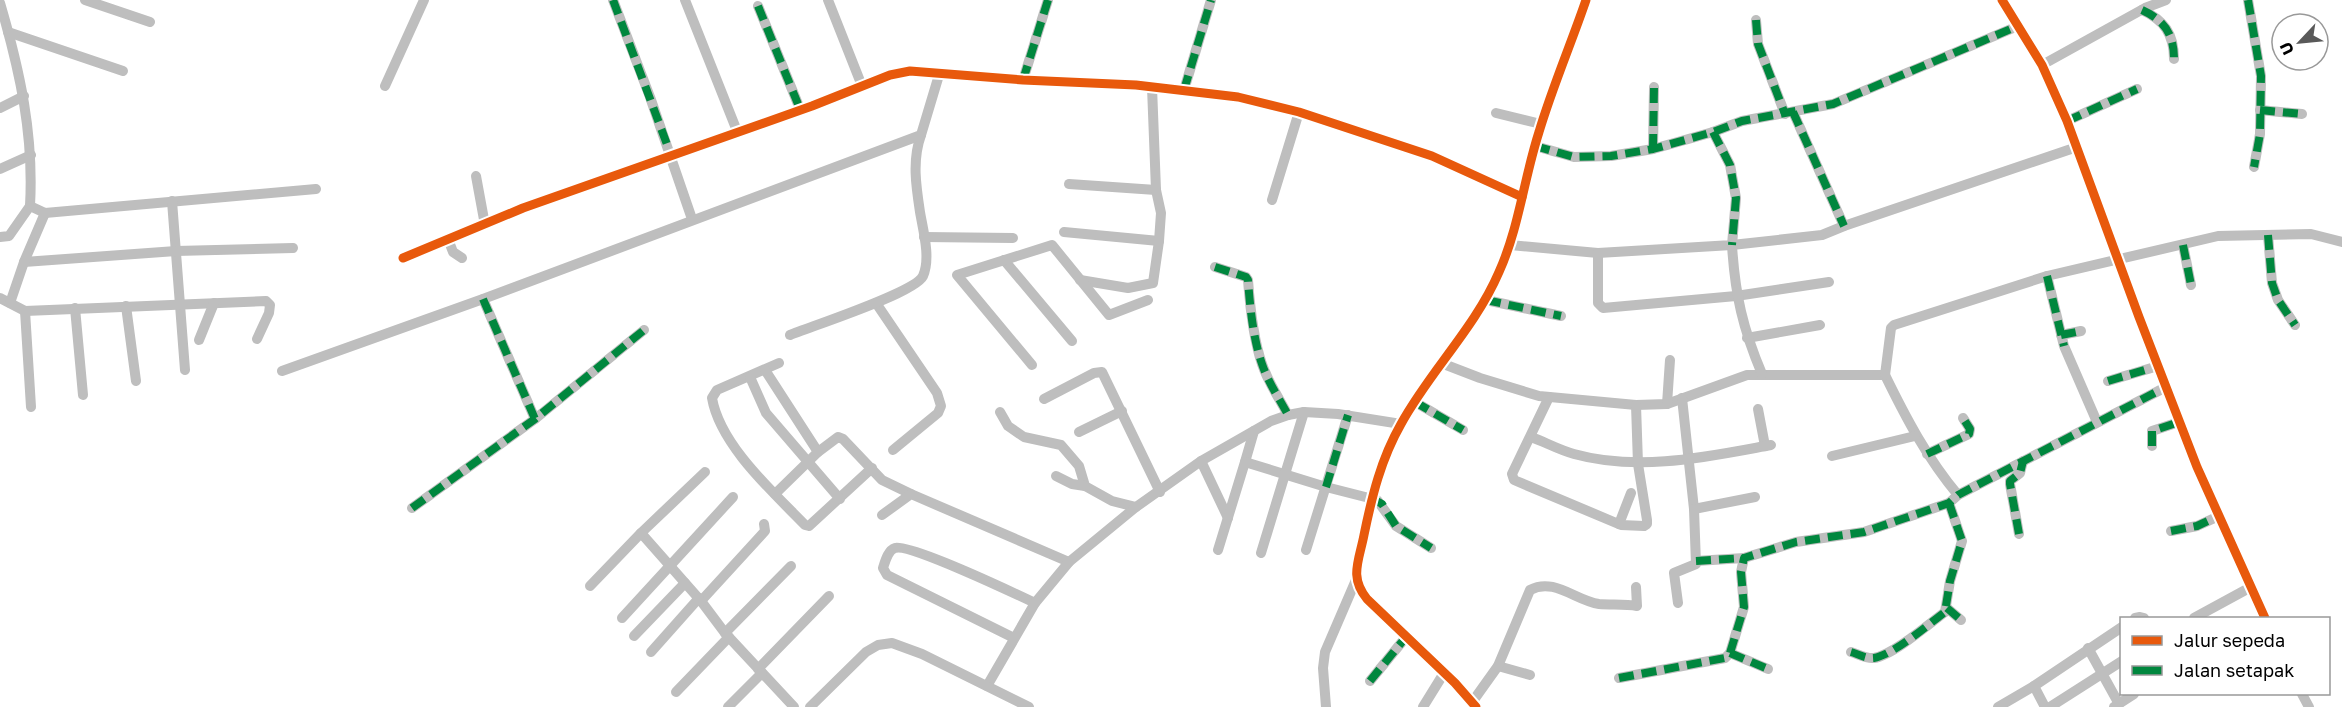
<svg xmlns="http://www.w3.org/2000/svg" width="2342" height="707" font-family="'Golos Text',sans-serif">
	<rect width="100%" height="100%" fill="#fff"/>
	<g fill="none" stroke-linecap="round" stroke-linejoin="round">
		<g stroke="#bebebe" stroke-width="10">
			<polyline points="85,0 150,22"/>
			<polyline points="613,0 650,97 692,219"/>
			<polyline points="685,0 737,131"/>
			<polyline points="828,0 862,86"/>
			<polyline points="2002,0 2042,65 2067,121 2139,317 2197,467 2265,618"/>
			<polyline points="2248,0 2261,76 2260,134 2254,167"/>
			<path d="M0,3C20,71 34,135 30,206L45,213L316,189"/>
			<polyline points="758,6 800,109"/>
			<path d="M2142,10C2164,20 2174,34 2174,59"/>
			<polyline points="1756,20 1758,44 1785,114"/>
			<polyline points="8,32 123,71"/>
			<polyline points="2042,65 2145,8 2166,0"/>
			<polyline points="1023,80 1048,0"/>
			<polyline points="385,86 424,0"/>
			<polyline points="1184,90 1211,0"/>
			<polyline points="0,108 24,96"/>
			<polyline points="2260,110 2302,114"/>
			<polyline points="1793,112 1844,226"/>
			<polyline points="1496,113 1541,124"/>
			<polyline points="2067,121 2137,89"/>
			<polyline points="1535,146 1574,157 1611,156 1653,149 1713,132 1742,121 1833,104 2018,26"/>
			<polyline points="1653,149 1654,87"/>
			<polyline points="0,169 31,155"/>
			<polyline points="476,176 485,225"/>
			<polyline points="1069,184 1156,190"/>
			<polyline points="1272,200 1299,112"/>
			<polyline points="172,201 185,370"/>
			<polyline points="1064,232 1159,241"/>
			<polyline points="2268,235 2272,283 2278,300 2295,325"/>
			<polyline points="0,237 9,236 30,206"/>
			<polyline points="924,237 1013,238"/>
			<polyline points="448,239 453,252 462,258"/>
			<polyline points="1510,245 1598,253 1732,245 1736,198 1730,165 1713,132"/>
			<polyline points="2183,245 2191,285"/>
			<polyline points="1598,253 1598,303 1603,308 1736,296 1829,282"/>
			<polyline points="403,258 523,208 812,106 890,75 910,71 1023,80 1136,85 1238,97 1299,112 1432,156 1522,197"/>
			<polyline points="1004,260 1072,341"/>
			<polyline points="24,262 176,251 293,248"/>
			<path d="M1215,267L1246,277L1248,280C1250,307 1253,338 1262,364C1268,382 1279,398 1288,415"/>
			<polyline points="2047,276 2064,346 2097,422"/>
			<polyline points="1080,280 1128,288 1153,283 1159,241 1161,213 1156,190 1152,87"/>
			<polyline points="0,298 25,311 266,301 270,305 269,313 257,339"/>
			<polyline points="483,299 535,419"/>
			<polyline points="1486,300 1561,316"/>
			<polyline points="10,303 24,262 45,213"/>
			<polyline points="876,303 937,393 941,406 938,413 893,450"/>
			<polyline points="126,306 136,381"/>
			<polyline points="75,308 83,395"/>
			<polyline points="25,311 31,407"/>
			<path d="M790,335C812,326 915,293 923,276C931,258 923,230 920,212C916,186 912,160 921,135"/>
			<polyline points="2061,335 2081,331"/>
			<polyline points="1747,338 1820,325"/>
			<polyline points="199,340 214,303"/>
			<path d="M779,363L717,390L712,398C720,445 773,492 805,525L809,526L872,468"/>
			<path d="M1441,363L1480,378L1539,396L1636,405L1667,404L1747,375H1885C1906,418 1927,458 1958,495"/>
			<polyline points="1032,365 957,275 1052,245 1109,315 1148,300"/>
			<polyline points="765,370 818,452"/>
			<polyline points="282,371 483,299 921,135 939,75"/>
			<path d="M1762,374C1743,329 1735,295 1732,245L1822,235L1844,226L2077,147"/>
			<polyline points="1885,375 1891,328 1894,325 2047,276 2218,236 2311,234 2342,242"/>
			<polyline points="750,377 766,413 840,499"/>
			<polyline points="2108,381 2158,366"/>
			<polyline points="1549,397 1512,474 1514,480 1621,525 1644,526 1647,524 1647,520 1638,464 1636,405"/>
			<polyline points="1682,398 1694,509 1755,497"/>
			<polyline points="1044,399 1094,373 1102,372 1160,492"/>
			<polyline points="1415,402 1463,430"/>
			<polyline points="1667,404 1670,360"/>
			<polyline points="1758,409 1765,446"/>
			<polyline points="1000,412 1008,426 1024,437 1061,445 1079,466 1085,486 1112,501 1136,507"/>
			<polyline points="1079,432 1122,411"/>
			<path d="M1531,437C1545,442 1559,450 1574,454C1639,472 1706,457 1771,445"/>
			<polyline points="2152,446 2152,431 2179,422"/>
			<polyline points="1927,454 1969,434 1970,429 1963,418"/>
			<polyline points="1832,456 1915,436"/>
			<polyline points="1201,461 1228,518"/>
			<polyline points="1245,462 1254,431"/>
			<polyline points="1056,476 1072,484 1085,486"/>
			<polyline points="775,494 818,452 838,437 843,439 882,480 911,494"/>
			<polyline points="412,508 535,419 644,330"/>
			<polyline points="882,515 911,494 1069,562"/>
			<polyline points="1619,524 1631,493"/>
			<polyline points="2171,531 2197,526 2219,516"/>
			<polyline points="641,533 701,601 725,633 794,707"/>
			<polyline points="2019,534 2010,484 2010,481 2020,473 2023,461"/>
			<polyline points="1218,550 1245,462 1326,487 1377,500 1396,526 1431,548"/>
			<polyline points="1306,550 1348,415"/>
			<polyline points="1261,553 1304,412"/>
			<polyline points="1696,561 1744,558"/>
			<polyline points="590,586 641,533 705,472"/>
			<polyline points="701,601 765,531 764,524"/>
			<polyline points="1678,603 1674,573 1696,564 1694,509"/>
			<polyline points="1947,608 1961,620"/>
			<polyline points="622,618 733,497"/>
			<polyline points="2135,618 2140,617 2144,618"/>
			<polyline points="2194,618 2251,587"/>
			<polyline points="725,633 791,566"/>
			<polyline points="634,636 685,583"/>
			<path d="M1014,638L887,575L883,568C885,562 888,550 895,548C909,543 1016,594 1035,603"/>
			<polyline points="2088,648 2119,704"/>
			<polyline points="651,652 699,598"/>
			<path d="M1851,652C1858,654 1866,659 1874,658C1893,655 1929,624 1945,612L1950,581L1962,541L1949,503"/>
			<polyline points="1730,653 1768,669"/>
			<polyline points="1498,666 1530,675"/>
			<polyline points="758,669 829,596"/>
			<polyline points="1619,678 1725,658 1730,653 1744,607 1741,572 1744,558 1796,542 1864,532 1949,503 1958,495 2166,387"/>
			<polyline points="1370,681 1406,637"/>
			<polyline points="987,686 1035,603 1069,562 1136,507 1201,461 1271,421 1288,415 1304,412 1338,414 1401,424"/>
			<polyline points="676,692 729,637"/>
			<polyline points="2302,694 2309,707"/>
			<path d="M1473,701L1498,666L1530,590C1554,577 1576,601 1599,604C1611,605 1625,604 1637,606L1636,587"/>
			<polyline points="728,707 762,673"/>
			<polyline points="810,707 866,652 878,645 892,643 922,654 1029,707"/>
			<polyline points="1326,707 1323,668 1325,652 1356,580"/>
			<polyline points="1423,707 1444,673"/>
			<path d="M1476,707L1455,683L1367,599C1349,577 1359,561 1364,535C1372,496 1381,459 1401,424C1430,371 1475,328 1499,272C1519,228 1524,178 1539,132C1552,88 1571,44 1586,0"/>
			<polyline points="1998,707 2034,686"/>
			<polyline points="2045,707 2034,686 2122,627"/>
			<polyline points="2050,707 2122,661"/>
			<polyline points="2114,707 2134,694"/>
		</g>
		<g stroke="#00873e" stroke-width="8" stroke-dasharray="15 8" stroke-linecap="butt">
			<polyline points="613,0 671,155"/>
			<polyline points="2248,0 2261,76 2260,134 2254,167"/>
			<polyline points="758,6 800,109"/>
			<path d="M2142,10C2164,20 2174,34 2174,59"/>
			<polyline points="1756,20 1758,44 1785,114"/>
			<polyline points="1023,80 1048,0"/>
			<polyline points="1184,90 1211,0"/>
			<polyline points="2260,110 2302,114"/>
			<polyline points="1793,112 1844,226"/>
			<polyline points="2067,121 2137,89"/>
			<polyline points="1713,132 1730,165 1736,198 1732,245"/>
			<polyline points="1535,146 1574,157 1611,156 1653,149 1713,132 1742,121 1833,104 2018,26"/>
			<polyline points="1653,149 1654,87"/>
			<polyline points="2268,235 2272,283 2278,300 2295,325"/>
			<polyline points="2183,245 2191,285"/>
			<path d="M1215,267L1246,277L1248,280C1250,307 1253,338 1262,364C1268,382 1279,398 1288,415"/>
			<polyline points="2047,276 2064,346"/>
			<polyline points="483,299 535,419"/>
			<polyline points="1486,300 1561,316"/>
			<polyline points="2061,335 2081,331"/>
			<polyline points="2108,381 2158,366"/>
			<polyline points="1415,402 1463,430"/>
			<polyline points="2152,446 2152,431 2179,422"/>
			<polyline points="1927,454 1969,434 1970,429 1963,418"/>
			<polyline points="1326,487 1348,415"/>
			<polyline points="1371,498 1382,504 1396,526 1431,548"/>
			<polyline points="412,508 535,419 644,330"/>
			<polyline points="2171,531 2197,526 2219,516"/>
			<polyline points="2019,534 2010,484 2010,481 2020,473 2023,461"/>
			<polyline points="1696,561 1744,558"/>
			<polyline points="1947,608 1961,620"/>
			<path d="M1851,652C1858,654 1866,659 1874,658C1893,655 1929,624 1945,612L1950,581L1962,541L1949,503"/>
			<polyline points="1730,653 1768,669"/>
			<polyline points="1619,678 1725,658 1730,653 1744,607 1741,572 1744,558 1796,542 1864,532 1949,503 1958,495 2166,387"/>
			<polyline points="1370,681 1406,637"/>
		</g>
		<defs>
			<g id="cycleway">
				<polyline points="2002,0 2042,65 2067,121 2139,317 2197,467 2265,618"/>
				<polyline points="403,258 523,208 812,106 890,75 910,71 1023,80 1136,85 1238,97 1299,112 1432,156 1522,197"/>
				<path d="M1476,707L1455,683L1367,599C1349,577 1359,561 1364,535C1372,496 1381,459 1401,424C1430,371 1475,328 1499,272C1519,228 1524,178 1539,132C1552,88 1571,44 1586,0"/>
			</g>
		</defs>
		<use href="#cycleway" stroke="#fff" stroke-width="13"/>
		<use href="#cycleway" stroke="#e8590c" stroke-width="9"/>
	</g>
	<rect x="2120" y="617" width="210" height="78" fill="#ffffff" stroke="#999999" stroke-width="1.5"/>
	<rect x="2132" y="636" width="30" height="9" fill="#e8590c" stroke="#999999" stroke-width="1.5"/>
	<text x="2174" y="647" font-size="18" fill="#000000">Jalur sepeda</text>
	<rect x="2132" y="666" width="30" height="9" fill="#00873e" stroke="#999999" stroke-width="1.5"/>
	<text x="2174" y="677" font-size="18" fill="#000000">Jalan setapak</text>
	<g transform="translate(2300 42) rotate(244)"><circle r="28" fill="#ffffff" stroke="#999999" stroke-width="1.5"/>
	<path d="M0-4.5L10 22L0 15L-10 22Z" fill="#595959"/>
	<text y="-9" font-size="16" font-weight="bold" text-anchor="middle" fill="#000000">U</text>
	</g>
</svg>
